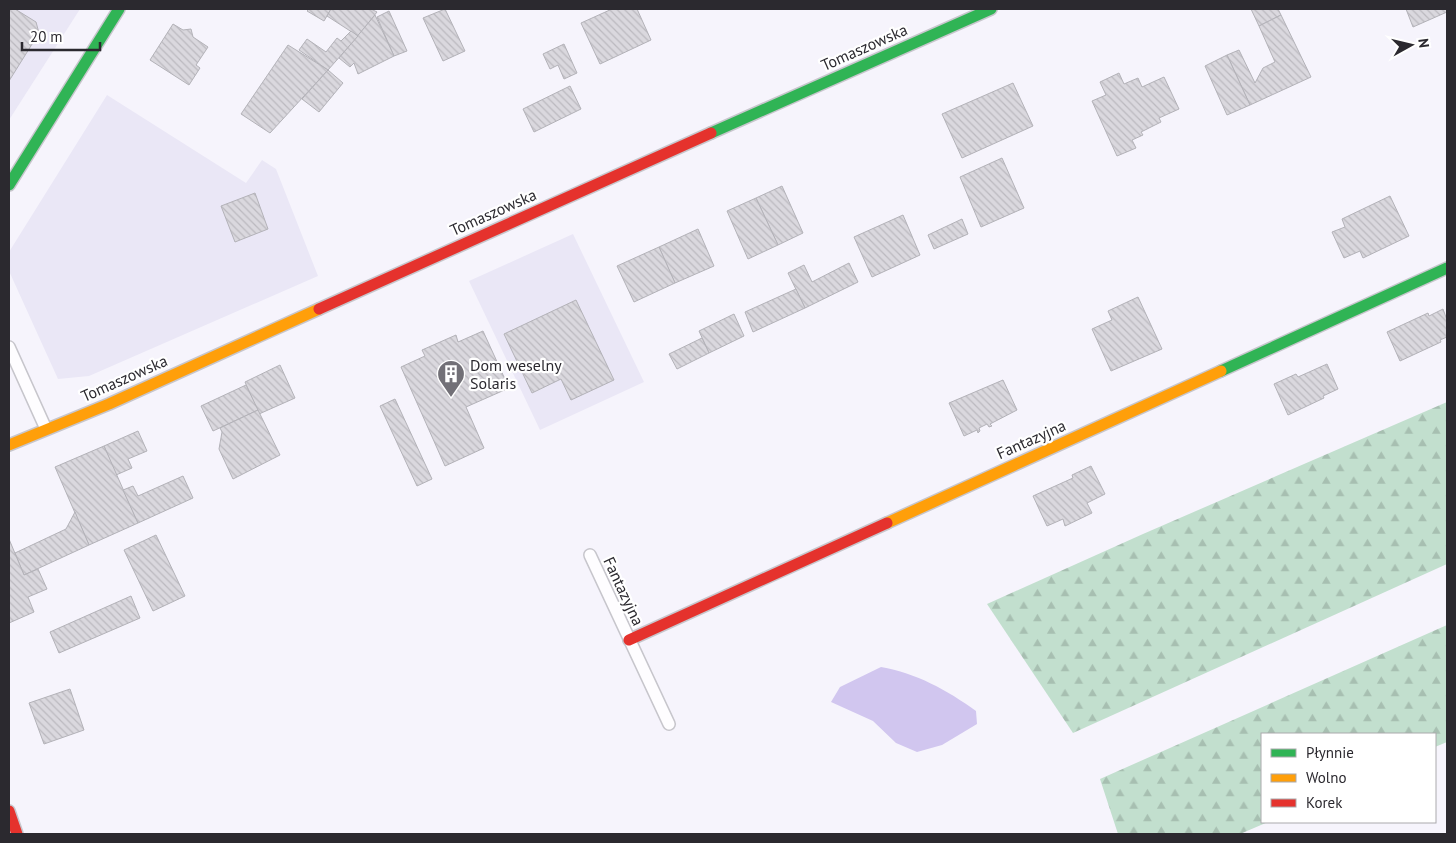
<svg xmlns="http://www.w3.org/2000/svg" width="1456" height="843" font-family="'PT Sans',sans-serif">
	<defs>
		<pattern id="forest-firs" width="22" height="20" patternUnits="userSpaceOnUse" patternTransform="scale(1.25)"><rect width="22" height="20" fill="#c2dfce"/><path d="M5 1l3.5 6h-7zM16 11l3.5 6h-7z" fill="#a7bfb1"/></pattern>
		<pattern id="building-back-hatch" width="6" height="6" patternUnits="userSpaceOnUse" patternTransform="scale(1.25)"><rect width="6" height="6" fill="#dad8de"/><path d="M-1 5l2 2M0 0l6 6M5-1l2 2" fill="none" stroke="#bbb9bf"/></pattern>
	</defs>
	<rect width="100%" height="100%" fill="#f6f4fc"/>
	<g fill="#eae7f6">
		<polygon points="9,9 80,9 9,120"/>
		<polygon points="107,95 246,183 262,160 276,169 318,276 89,376 58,379 9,271 9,252"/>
		<polygon points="573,234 644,382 540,430 469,281"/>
	</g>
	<g fill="url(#forest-firs)">
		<polygon points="1447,402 1447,564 1073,733 987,604 1143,534"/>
		<polygon points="1447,625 1447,742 1435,747 1435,734 1262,734 1262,822 1268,822 1240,834 1118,834 1100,779"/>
	</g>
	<path fill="#d1c6ef" d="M881,667C916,673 947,690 976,711L977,724L942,745L917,752L896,743L873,721L831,702L840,687Z"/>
	<g fill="url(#building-back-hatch)" stroke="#b3b2b8">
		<polygon points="9,9 15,9 36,22 39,33 9,81"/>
		<polygon points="309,9 331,9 324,21 307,11"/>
		<polygon points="331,9 371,9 377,12 358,36 327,16"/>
		<polygon points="445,9 465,51 443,61 423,18"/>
		<polygon points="612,9 637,9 651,40 600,64 581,23"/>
		<polygon points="1251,9 1278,9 1281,15 1259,26"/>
		<polygon points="1406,9 1447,9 1447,12 1413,27"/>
		<polygon points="389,11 407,51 394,56 377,17"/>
		<polygon points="375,15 394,56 358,74 354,63 350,67 339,58"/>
		<polygon points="1281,15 1311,77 1250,105 1227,55 1239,50 1255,83 1263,68 1275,62 1259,26"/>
		<polygon points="173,24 183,30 191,29 193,37 208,47 196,65 200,68 189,85 150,60"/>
		<polygon points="351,31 358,36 328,70 299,50 307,39 326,52 337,38 341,41"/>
		<polygon points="564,44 577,73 564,79 558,65 550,69 543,54"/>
		<polygon points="288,45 328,70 270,133 241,114"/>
		<polygon points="1227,55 1250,105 1227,115 1205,66"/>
		<polygon points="328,70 343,83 319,112 302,99"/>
		<polygon points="1119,73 1124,84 1138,78 1142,87 1164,77 1179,109 1159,118 1161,122 1141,132 1143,135 1132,140 1136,148 1117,156 1092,101 1106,95 1100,82"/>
		<polygon points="1013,83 1033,126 962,158 942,114"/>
		<polygon points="570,86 581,109 534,132 523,109"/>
		<polygon points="1002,158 1024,208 981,227 960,177"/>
		<polygon points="782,186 803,233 778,245 756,198"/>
		<polygon points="255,193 268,229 235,242 221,206"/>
		<polygon points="1390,196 1409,236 1363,258 1360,251 1344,258 1332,232 1345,227 1342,219"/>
		<polygon points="756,198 778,245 748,259 727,211"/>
		<polygon points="903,215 920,255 872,277 854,237"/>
		<polygon points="962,219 968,234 934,249 928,235"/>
		<polygon points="698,229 714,266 675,283 659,247"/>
		<polygon points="659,247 675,283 634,302 617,266"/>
		<polygon points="849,263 858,282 805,308 788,273 804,265 812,282"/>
		<polygon points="796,289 805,308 753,332 745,312"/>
		<polygon points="1138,297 1162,349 1111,371 1092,329 1112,320 1108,311"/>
		<polygon points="576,300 614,380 571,400 561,379 532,393 504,334"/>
		<polygon points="1443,309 1447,320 1447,337 1440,340 1441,342 1400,361 1387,332 1428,313 1429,316"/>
		<polygon points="734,314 744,336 709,353 699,331"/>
		<polygon points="483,331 509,388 466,407 484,448 445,466 401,367 425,356 422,350 456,335 458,342"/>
		<polygon points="702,338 709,353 677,369 669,354"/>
		<polygon points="1327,364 1338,389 1323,396 1324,398 1288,415 1274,384 1296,374 1298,377"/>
		<polygon points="280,365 295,398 259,414 245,382"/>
		<polygon points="1003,380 1017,410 990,424 992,426 989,427 987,424 979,428 980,431 978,433 977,430 964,436 949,403"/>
		<polygon points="246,385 258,410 213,431 201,406"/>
		<polygon points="395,399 432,479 417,486 380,406"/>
		<polygon points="258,410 280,455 233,479 219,449 222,432 220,428"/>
		<polygon points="138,431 147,451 128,459 132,468 116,475 104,446"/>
		<polygon points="104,446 138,523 89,545 55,467"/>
		<polygon points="1091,466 1105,494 1087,503 1092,513 1065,526 1063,519 1047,526 1033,496 1073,478 1072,475"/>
		<polygon points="183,476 193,498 138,523 123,490 133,486 138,496"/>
		<polygon points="75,512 89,545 24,575 15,553 66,529"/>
		<polygon points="156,535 185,596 153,611 124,550"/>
		<polygon points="9,539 24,575 38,569 47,589 28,597 34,612 9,623"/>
		<polygon points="131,596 140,618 59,653 50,632"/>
		<polygon points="70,689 84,730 44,744 29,703"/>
	</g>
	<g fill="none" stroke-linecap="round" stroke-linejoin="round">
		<defs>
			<g id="lane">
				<polyline points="9,347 46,429"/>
				<polyline points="590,555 669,724"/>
			</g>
			<g id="fast">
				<polyline points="711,133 991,9"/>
				<polyline points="9,185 119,9"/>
				<polyline points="1221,371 1447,268"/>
			</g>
			<g id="slow">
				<polyline points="9,445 109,404 319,309"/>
				<polyline points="887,523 1221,371"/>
			</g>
			<g id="jam">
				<polyline points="319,309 711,133"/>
				<polyline points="629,640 887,523"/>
				<polyline points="9,811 17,834"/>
			</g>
		</defs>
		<use href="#lane" stroke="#c7c6cc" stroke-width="14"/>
		<use href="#fast" stroke="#c7c6cc" stroke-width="14"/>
		<use href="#slow" stroke="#c7c6cc" stroke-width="14"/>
		<use href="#jam" stroke="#c7c6cc" stroke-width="14"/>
		<use href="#lane" stroke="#fefdff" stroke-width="11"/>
		<use href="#fast" stroke="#30b455" stroke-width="11"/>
		<use href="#slow" stroke="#ff9f0a" stroke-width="11"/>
		<use href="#jam" stroke="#e5322d" stroke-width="11"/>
	</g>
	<defs>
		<symbol id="building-pin" viewBox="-11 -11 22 30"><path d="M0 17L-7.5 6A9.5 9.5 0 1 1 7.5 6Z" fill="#727077" stroke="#fff"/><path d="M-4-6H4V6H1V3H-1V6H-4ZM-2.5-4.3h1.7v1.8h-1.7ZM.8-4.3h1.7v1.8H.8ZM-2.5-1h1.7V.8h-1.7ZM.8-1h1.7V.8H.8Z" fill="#fff"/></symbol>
	</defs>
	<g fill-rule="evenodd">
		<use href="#building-pin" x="435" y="358" width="32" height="43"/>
	</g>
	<g text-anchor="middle" stroke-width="4.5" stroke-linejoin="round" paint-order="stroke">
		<g font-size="16" fill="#2b292f" stroke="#fff">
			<text transform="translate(864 47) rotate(-24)" y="6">Tomaszowska</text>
			<text transform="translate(493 212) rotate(-24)" y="6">Tomaszowska</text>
			<text transform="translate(124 378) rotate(-24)" y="6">Tomaszowska</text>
			<text transform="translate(1031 439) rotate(-24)" y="6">Fantazyjna</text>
			<text transform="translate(624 591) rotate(65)" y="6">Fantazyjna</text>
		</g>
		<g font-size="16" fill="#2b292f" stroke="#fff" text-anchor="start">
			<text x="470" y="371">Dom weselny<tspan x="470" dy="18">Solaris</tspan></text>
		</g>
	</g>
	<rect width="1456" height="843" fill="none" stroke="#2b292f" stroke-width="20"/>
	<rect x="1261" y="733" width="175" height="90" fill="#ffffff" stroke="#aaa9ac"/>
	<rect x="1271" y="749" width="25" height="8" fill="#30b455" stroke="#aaa9ac"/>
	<text x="1306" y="758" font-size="15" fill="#2b292f">Płynnie</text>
	<rect x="1271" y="774" width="25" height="8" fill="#ff9f0a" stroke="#aaa9ac"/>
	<text x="1306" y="783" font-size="15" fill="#2b292f">Wolno</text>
	<rect x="1271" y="799" width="25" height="8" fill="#e5322d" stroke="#aaa9ac"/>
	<text x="1306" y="808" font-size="15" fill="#2b292f">Korek</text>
	<g transform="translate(1411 45) rotate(82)" stroke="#ffffff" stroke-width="4" paint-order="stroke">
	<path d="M0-4L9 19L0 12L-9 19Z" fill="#2b292f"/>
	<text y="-8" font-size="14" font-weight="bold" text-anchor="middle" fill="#2b292f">N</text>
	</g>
	<path d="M22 42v8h78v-8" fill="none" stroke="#2b292f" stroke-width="2.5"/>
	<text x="30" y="42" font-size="15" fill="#2b292f" stroke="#ffffff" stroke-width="4" paint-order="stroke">20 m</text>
</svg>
